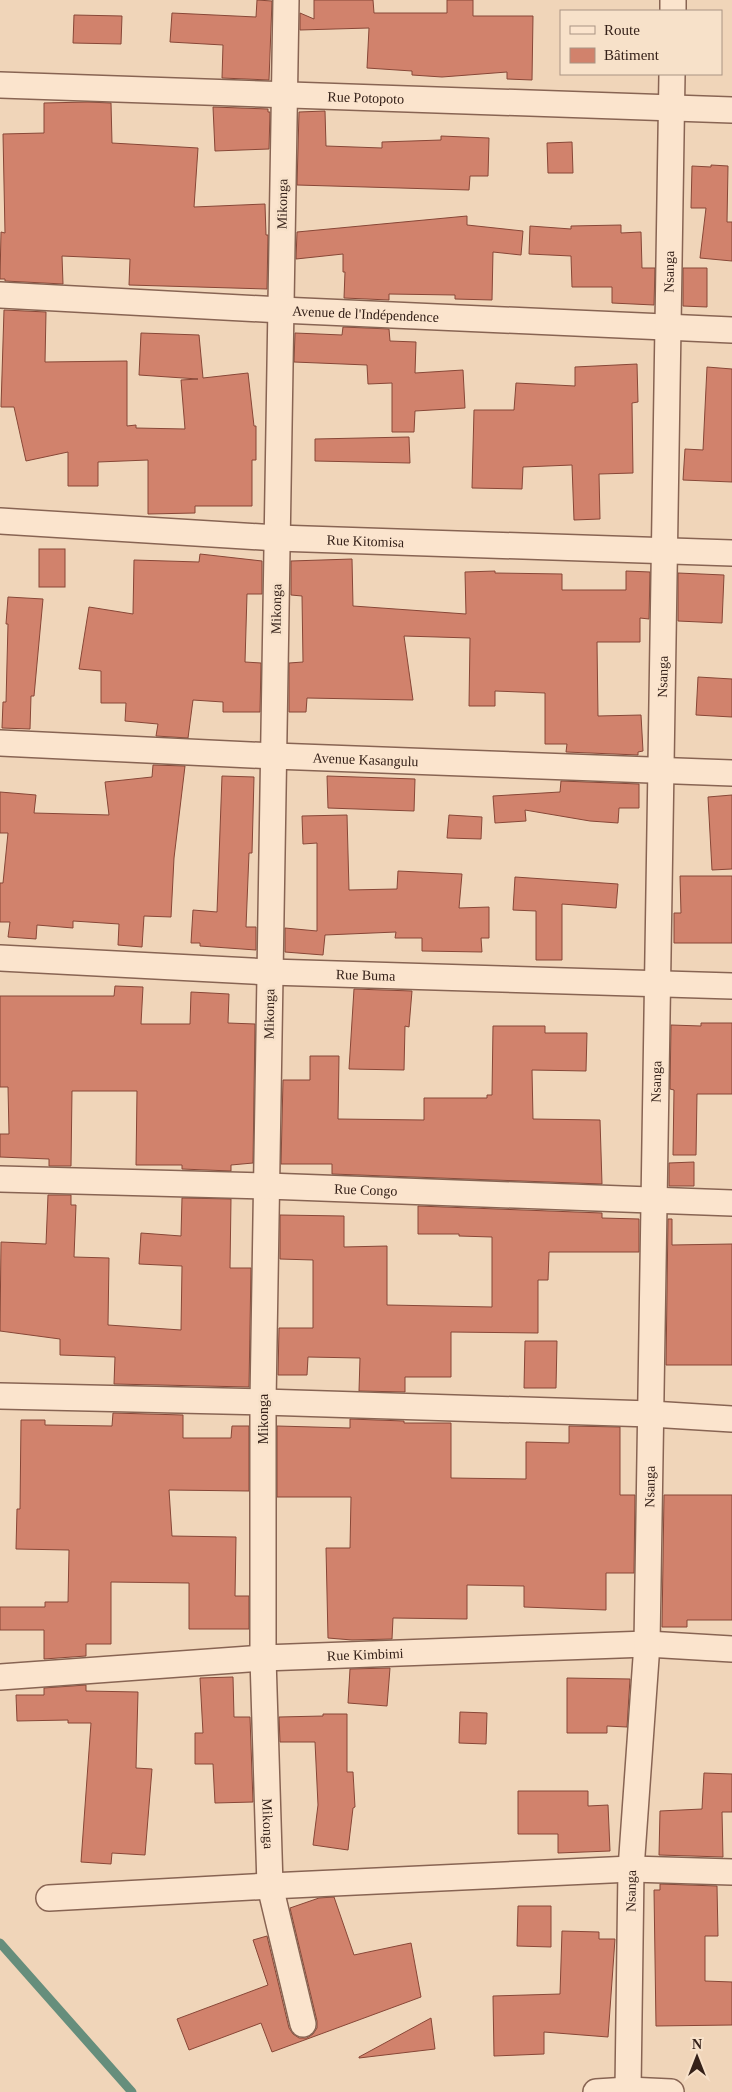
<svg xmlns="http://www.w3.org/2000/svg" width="732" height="2092" font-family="Georgia,serif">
	<rect width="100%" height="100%" fill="#f0d5b9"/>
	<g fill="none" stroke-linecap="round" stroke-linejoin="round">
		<polyline stroke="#668e7c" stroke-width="9" points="0,1943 132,2092"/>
	</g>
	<g fill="#d1826c" stroke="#884737">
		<polygon points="257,0 272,1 269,80 222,78 223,45 170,42 172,13 256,17"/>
		<polygon points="314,0 373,0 374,13 447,13 447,0 473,0 473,16 533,16 532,80 507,79 507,72 442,77 412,75 412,71 367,68 369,28 300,30 300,13 314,19"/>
		<polygon points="74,15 122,16 121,44 73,43"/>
		<polygon points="88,102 111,103 112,143 198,148 194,207 265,204 266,235 268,235 267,289 129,285 130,259 62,256 63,284 5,281 5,279 0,279 1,232 5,233 3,134 44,133 44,103"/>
		<polygon points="213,107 268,109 268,112 270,112 269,149 215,151"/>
		<polygon points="325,111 326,146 382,148 382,142 441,140 441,136 489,138 488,176 470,176 469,190 297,185 299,112"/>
		<polygon points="572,142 573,173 548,173 547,143"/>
		<polygon points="711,165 728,166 727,222 732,222 732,261 700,258 706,208 691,208 692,166 711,167"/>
		<polygon points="467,216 467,225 523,231 521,255 493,252 492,300 455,299 455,295 389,294 389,300 344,298 345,272 343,272 343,254 296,259 297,232"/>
		<polygon points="621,225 621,233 641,232 642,268 655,268 654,305 612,303 612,287 572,287 571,256 529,254 530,226 571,229 571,226"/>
		<polygon points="683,268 707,268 707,307 683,306"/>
		<polygon points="4,310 46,312 45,362 127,361 127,426 136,425 136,428 185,429 181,380 198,379 139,375 141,333 199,335 203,378 248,373 254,426 256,426 256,460 252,460 252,506 195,506 195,513 148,514 148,460 98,462 98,486 68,486 68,452 26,461 14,407 1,407"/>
		<polygon points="343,327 389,329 390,341 416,342 415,373 463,370 465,408 415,411 414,432 392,432 392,383 368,384 367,365 294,362 295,333 342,335"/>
		<polygon points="637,364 638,402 632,403 633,473 599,474 600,519 574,520 572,465 523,467 522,489 472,488 474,410 514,410 516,383 575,386 575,367"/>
		<polygon points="707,367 732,369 732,482 683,480 685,449 703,450"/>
		<polygon points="409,437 410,463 315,461 315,439"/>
		<rect x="39" y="549" width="26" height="38"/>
		<polygon points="200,554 262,561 262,594 247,594 245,662 261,663 260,712 223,712 223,702 193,700 188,738 156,736 158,724 125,721 126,703 101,703 101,671 79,669 89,607 133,614 134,560 199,562"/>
		<polygon points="352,559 353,606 466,614 465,572 495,571 495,573 562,574 562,590 626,590 626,571 650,572 649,619 640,618 640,642 597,642 598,716 641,715 643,751 638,752 638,755 566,752 567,744 545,744 545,693 495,691 495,706 469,706 470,638 404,636 413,700 307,698 306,712 289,712 289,663 303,662 302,596 291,595 291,561"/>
		<polygon points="678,573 724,575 722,623 678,621"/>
		<polygon points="8,597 43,599 34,696 31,696 30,729 2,728 3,702 6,702 8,624 6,624"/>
		<polygon points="698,677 732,679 732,717 696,715"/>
		<polygon points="153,765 185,766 174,858 171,917 144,916 142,947 118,945 119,924 73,921 73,928 37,925 36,939 8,937 10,922 0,922 0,883 3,883 8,833 0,833 0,792 36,795 34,813 109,815 105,782 152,777"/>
		<polygon points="222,776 254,777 252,853 249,853 246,927 256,927 256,950 200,946 200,943 191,943 193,910 217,912"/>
		<polygon points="327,776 415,779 414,811 328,808"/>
		<polygon points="561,781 639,784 639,808 619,808 618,823 590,821 525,810 526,821 495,823 493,796 560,792"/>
		<polygon points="732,795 732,869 712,870 708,797"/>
		<polygon points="347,815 349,890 397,889 398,871 462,874 459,908 489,907 489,938 481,938 482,952 422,951 422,938 395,938 396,932 325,935 323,955 285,952 285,928 317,931 317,843 303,844 302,816"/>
		<polygon points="449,815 482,817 481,839 447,838"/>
		<polygon points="680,876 732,876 732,943 674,943 674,913 681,913"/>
		<polygon points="515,877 618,884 616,908 562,904 562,960 536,960 536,911 513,910"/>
		<polygon points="115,986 143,987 141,1024 190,1024 191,992 229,994 228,1023 255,1024 253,1163 231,1165 231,1171 182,1169 182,1165 136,1165 137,1091 72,1091 71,1166 49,1166 49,1159 0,1157 0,1134 9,1134 8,1087 0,1087 0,996 114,996"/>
		<polygon points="354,989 412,991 409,1027 405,1026 404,1070 349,1069"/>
		<polygon points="701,1023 732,1023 732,1094 697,1094 696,1155 673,1155 674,1090 670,1089 671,1025 701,1026"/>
		<polygon points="493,1026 545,1026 545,1033 587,1033 586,1071 532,1070 533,1119 600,1120 602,1184 332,1174 332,1164 281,1164 283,1080 310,1080 310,1056 339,1056 338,1119 424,1120 424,1098 487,1098 487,1095 492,1095"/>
		<polygon points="694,1162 694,1186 669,1186 669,1163"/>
		<polygon points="48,1195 71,1195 71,1205 76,1205 74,1257 109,1258 108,1325 181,1330 182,1266 139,1264 141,1233 181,1236 182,1198 231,1199 230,1268 251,1268 249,1387 114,1384 115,1357 60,1355 60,1339 0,1331 1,1242 46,1244"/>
		<polygon points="418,1206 602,1213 602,1218 639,1219 639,1252 549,1252 548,1280 538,1280 538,1333 451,1332 451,1377 405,1377 405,1392 359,1391 360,1358 308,1357 307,1375 278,1375 279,1328 313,1328 313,1260 280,1259 280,1215 344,1216 344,1247 387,1246 387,1305 492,1307 492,1237 459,1236 459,1234 418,1234"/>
		<polygon points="668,1219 672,1219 672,1245 732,1244 732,1365 666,1365"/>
		<polygon points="525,1341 557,1341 556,1388 524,1388"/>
		<polygon points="113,1413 183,1415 183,1438 231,1438 232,1426 249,1426 249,1491 169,1490 172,1536 236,1537 235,1596 249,1596 249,1629 189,1629 189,1583 111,1582 111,1644 86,1644 86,1656 44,1659 44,1630 0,1630 0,1607 45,1607 45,1602 68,1602 69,1550 16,1549 17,1509 20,1509 21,1420 45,1420 45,1425 112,1426"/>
		<polygon points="350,1419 404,1421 404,1423 451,1423 451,1478 526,1479 526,1442 569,1443 569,1426 620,1427 620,1495 635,1495 634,1573 606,1573 606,1610 524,1607 524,1586 467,1585 467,1619 393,1618 392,1639 352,1640 328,1638 326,1548 350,1548 351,1497 277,1497 277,1426 350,1428"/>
		<polygon points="664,1495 732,1495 732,1620 687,1620 687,1627 662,1627"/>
		<polygon points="390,1668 387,1706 348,1703 350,1669"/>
		<polygon points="233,1677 234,1717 250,1717 253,1802 215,1803 213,1764 195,1764 195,1733 203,1733 200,1678"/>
		<polygon points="567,1678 630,1679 627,1727 607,1726 607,1733 567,1733"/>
		<polygon points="86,1685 86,1691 138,1692 136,1768 152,1769 145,1855 112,1853 111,1864 81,1862 91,1723 68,1723 68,1720 17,1721 16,1695 44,1695 44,1688"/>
		<polygon points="460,1712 487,1713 486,1744 459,1743"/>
		<polygon points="323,1714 347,1714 347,1772 353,1772 355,1807 353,1808 348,1850 313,1845 318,1805 315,1742 280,1742 279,1717 323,1716"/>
		<polygon points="704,1773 732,1774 732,1812 722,1812 723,1857 659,1855 660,1811 702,1809"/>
		<polygon points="518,1791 588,1791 588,1806 608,1805 610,1851 558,1853 558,1834 518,1834"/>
		<polygon points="660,1884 717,1886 718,1936 705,1936 705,1981 732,1982 732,2025 656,2026 654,1890 660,1890"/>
		<polygon points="334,1897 354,1955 411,1943 421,1997 272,2052 261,2023 189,2050 177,2019 268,1985 253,1940 267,1936 289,2028 293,2034 299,2038 307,2038 313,2034 317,2028 317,2021 290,1908 319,1898"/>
		<polygon points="518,1906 551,1906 551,1947 517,1946"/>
		<polygon points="562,1931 599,1932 599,1939 615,1939 608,2037 544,2032 544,2054 494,2056 493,1996 560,1994"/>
		<polygon points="431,2018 435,2049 359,2058 359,2057"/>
	</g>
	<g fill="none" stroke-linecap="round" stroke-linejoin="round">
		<defs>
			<g id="street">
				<path id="s1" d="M286,0L263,1402V1658L270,1886L303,2024"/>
				<polyline points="673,11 673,0"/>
				<path id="s2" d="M0,85L732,110"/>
				<path id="s3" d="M0,295L281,310L732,330"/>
				<path id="s4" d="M0,521L277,538L732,553"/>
				<path id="s5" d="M0,743L274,756L732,773"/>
				<path id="s6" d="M0,958L270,972L732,986"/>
				<path id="s7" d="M0,1179L267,1186L732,1203"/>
				<polyline points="0,1396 263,1402 651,1414 732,1419"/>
				<path id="s8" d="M0,1677L263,1658L647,1644L732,1649"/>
				<polyline points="49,1898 270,1886 631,1869 732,1872"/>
				<path id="s9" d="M628,2090L631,1869L647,1644L672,74"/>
				<polyline points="596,2092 628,2090 671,2092"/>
			</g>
		</defs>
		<use href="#street" stroke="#886453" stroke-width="28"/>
		<use href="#street" stroke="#fbe4cd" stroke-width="25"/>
	</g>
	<g text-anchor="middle" stroke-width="5" stroke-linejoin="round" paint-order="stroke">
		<g font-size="14" fill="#352119" stroke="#f7e1c9">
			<text dy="5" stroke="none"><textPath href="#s2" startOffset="366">Rue Potopoto</textPath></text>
			<text transform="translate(282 204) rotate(-89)" y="5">Mikonga</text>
			<text dy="5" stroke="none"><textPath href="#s9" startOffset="1819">Nsanga</textPath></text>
			<text dy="5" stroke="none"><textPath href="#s3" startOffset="366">Avenue de l'Indépendence</textPath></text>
			<text dy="5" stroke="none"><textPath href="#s4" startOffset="366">Rue Kitomisa</textPath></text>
			<text transform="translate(276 609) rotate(-89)" y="5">Mikonga</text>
			<text dy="5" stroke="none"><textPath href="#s9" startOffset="1414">Nsanga</textPath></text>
			<text dy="5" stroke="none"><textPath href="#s5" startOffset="366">Avenue Kasangulu</textPath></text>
			<text dy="5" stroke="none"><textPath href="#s6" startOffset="366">Rue Buma</textPath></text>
			<text transform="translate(269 1014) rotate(-89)" y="5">Mikonga</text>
			<text dy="5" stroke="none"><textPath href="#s9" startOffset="1009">Nsanga</textPath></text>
			<text dy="5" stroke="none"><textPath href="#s7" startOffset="366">Rue Congo</textPath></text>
			<text transform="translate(263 1419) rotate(-90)" y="5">Mikonga</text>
			<text dy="5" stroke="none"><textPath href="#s9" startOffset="604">Nsanga</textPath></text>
			<text dy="5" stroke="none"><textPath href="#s8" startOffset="366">Rue Kimbimi</textPath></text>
			<text dy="5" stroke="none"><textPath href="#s1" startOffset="1824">Mikonga</textPath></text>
			<text dy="5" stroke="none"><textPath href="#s9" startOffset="199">Nsanga</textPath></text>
		</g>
	</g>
	<rect x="560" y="10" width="162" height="65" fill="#f7e1c9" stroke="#a99483"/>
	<rect x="570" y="26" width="25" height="8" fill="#fbe4cd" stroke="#a99483"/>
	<text x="604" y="35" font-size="15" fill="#352119">Route</text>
	<rect x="570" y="48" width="25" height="15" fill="#d1826c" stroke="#a99483"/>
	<text x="604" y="60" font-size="15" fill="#352119">Bâtiment</text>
	<g transform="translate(697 2057)" stroke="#f7e1c9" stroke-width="4" paint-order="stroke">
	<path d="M0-4L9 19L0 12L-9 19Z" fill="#352119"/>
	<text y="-8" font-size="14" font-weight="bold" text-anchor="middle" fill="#352119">N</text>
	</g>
</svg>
